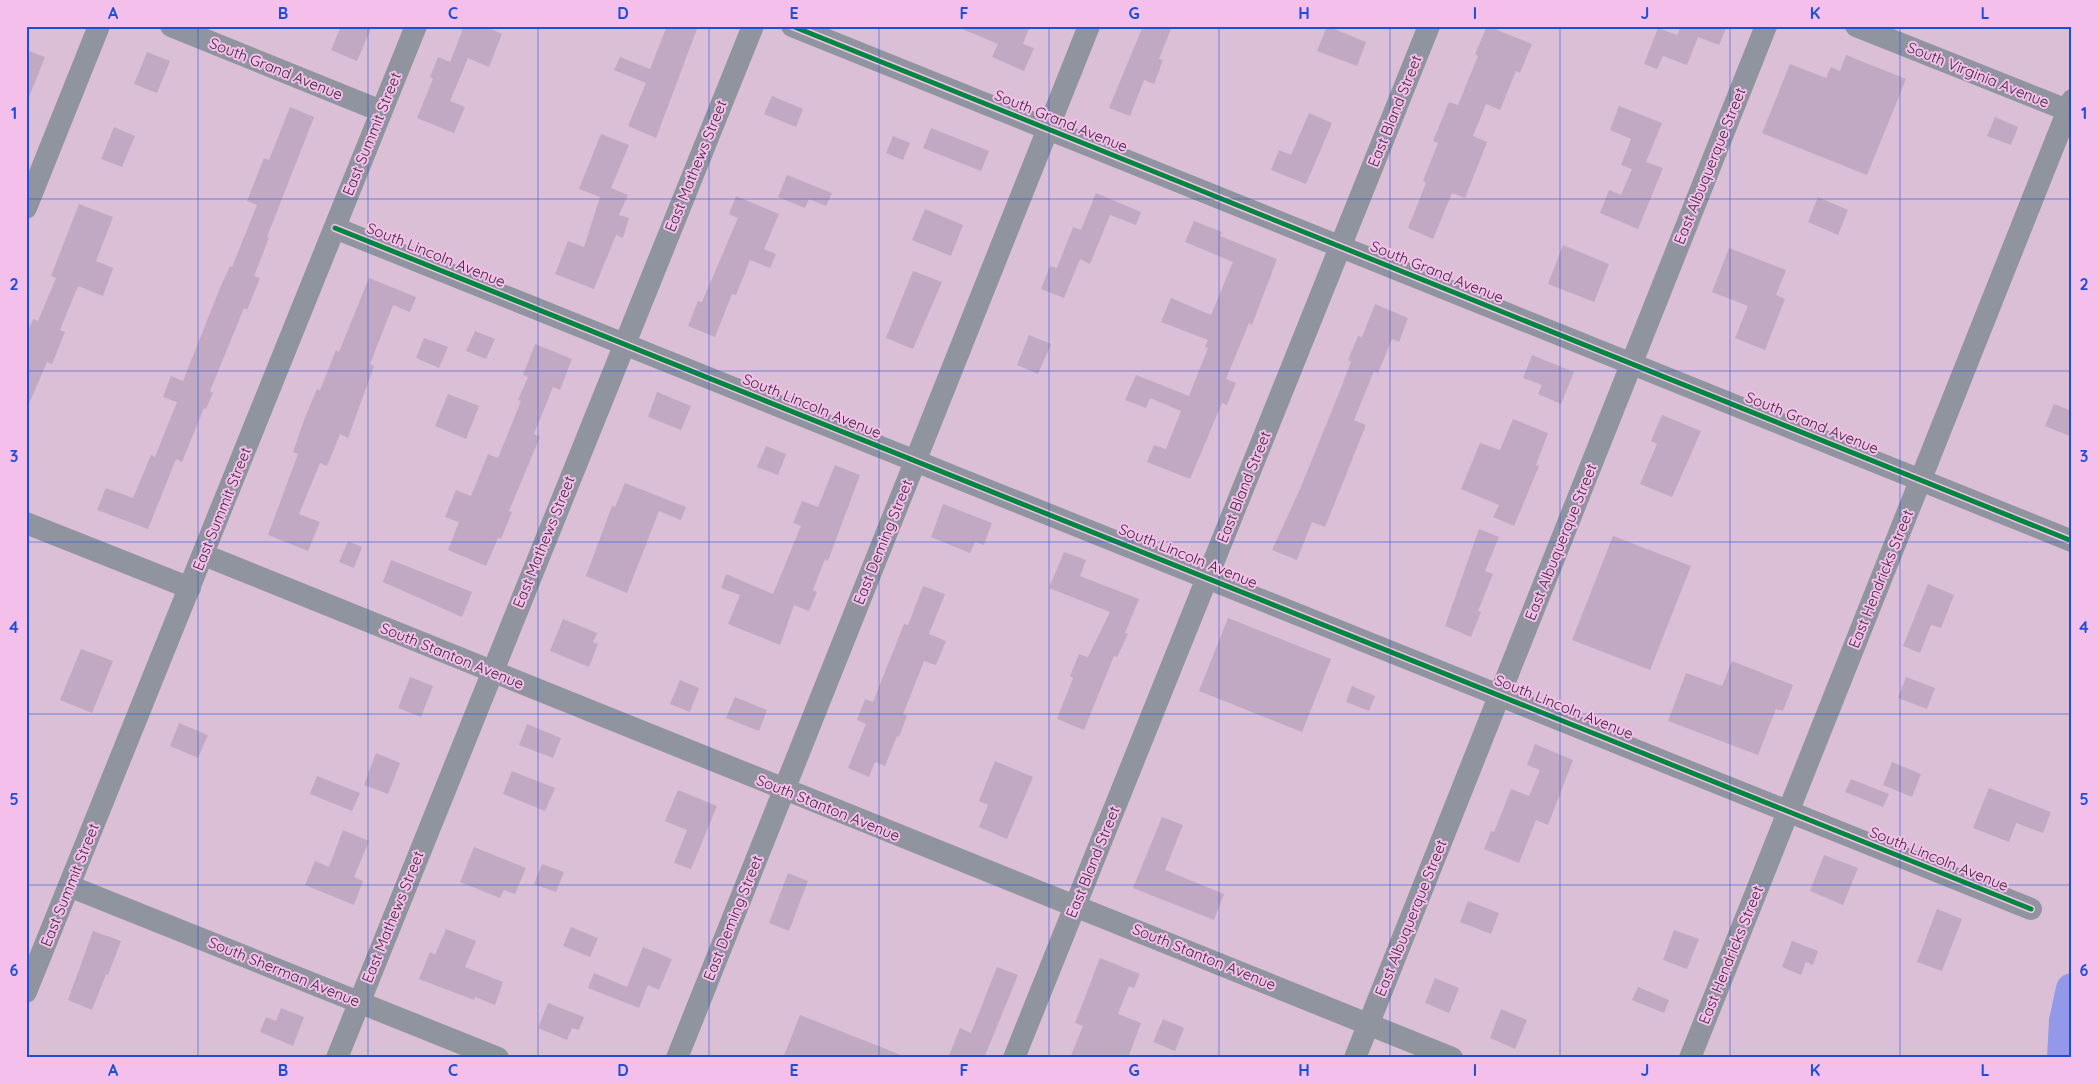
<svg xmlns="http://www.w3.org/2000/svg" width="2098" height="1084" font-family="Quicksand,sans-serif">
	<rect width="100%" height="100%" fill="#dbbfd6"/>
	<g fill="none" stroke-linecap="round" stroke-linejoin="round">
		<polyline stroke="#9399e8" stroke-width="32" points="2063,1058 2065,1021 2072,989"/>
	</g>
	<g fill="#c1a9c4">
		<polygon points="341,26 372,26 357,61 331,50"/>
		<polygon points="464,26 484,26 502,34 489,67 468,58 450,101 465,107 454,133 417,118 433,79 430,77 438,57 450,62"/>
		<polygon points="667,26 698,26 656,138 628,126 646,83 614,70 620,57 650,69"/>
		<polygon points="955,26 1030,26 1023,44 1034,48 1024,71 992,57 998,44"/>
		<polygon points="1143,26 1172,26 1159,59 1163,60 1154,84 1144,80 1130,116 1109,108"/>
		<polygon points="1327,26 1366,42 1357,66 1317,51"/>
		<polygon points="1487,26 1532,44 1520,73 1516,71 1500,110 1486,104 1473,136 1487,142 1478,165 1465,198 1452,193 1433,239 1408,228 1426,183 1423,181 1438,143 1433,141 1449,102 1458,105 1478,56 1475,54"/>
		<polygon points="1674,26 1727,26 1719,45 1698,37 1687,65 1663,56 1657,69 1644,64 1658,28 1677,35 1680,29"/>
		<polygon points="26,50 45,57 27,102 26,102"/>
		<polygon points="147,52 170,61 157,93 134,84"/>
		<polygon points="1846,55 1906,79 1867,175 1762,133 1790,64 1826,78 1831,67 1840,71"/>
		<polygon points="772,96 803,109 796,127 764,114"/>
		<polygon points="1619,106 1662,123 1646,162 1663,168 1638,229 1600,213 1609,190 1621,195 1632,169 1621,165 1631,139 1610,130"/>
		<polygon points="290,107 314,117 267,237 269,238 254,276 260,278 247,310 244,308 210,391 213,393 206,409 204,408 182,462 176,459 148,529 97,510 106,488 133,498 151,455 155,457 177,402 163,397 171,376 183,381 220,288 230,266 232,267 257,205 247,201 264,158 269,160"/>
		<polygon points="1309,113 1332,123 1306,184 1271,170 1279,150 1291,155"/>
		<polygon points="1995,117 2018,127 2011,145 1987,136"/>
		<polygon points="114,127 135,136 122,167 101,159"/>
		<polygon points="931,128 989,151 981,171 923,148"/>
		<polygon points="601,134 629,145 611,188 628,195 619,215 629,218 623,238 616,235 594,289 555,274 568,241 584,247 600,197 579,189"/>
		<polygon points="893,136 910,143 903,160 886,153"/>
		<polygon points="787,175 832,193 826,206 809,199 805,208 778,197"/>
		<polygon points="1096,193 1141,212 1136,225 1110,215 1090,264 1080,259 1064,298 1041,289 1050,266 1057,268 1073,227 1081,230"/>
		<polygon points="736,196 779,214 764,249 776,254 770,268 750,260 736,295 732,294 715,337 688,326 698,301 702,302 738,218 729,214"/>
		<polygon points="1818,197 1848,210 1838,235 1808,222"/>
		<polygon points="79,204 113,217 96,261 113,268 103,296 78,286 60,330 65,332 52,364 47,362 26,411 26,335 33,319 38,321 56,278 51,276"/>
		<polygon points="925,209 963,225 951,256 912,240"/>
		<polygon points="1194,221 1222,232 1220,236 1277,259 1252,325 1249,323 1226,379 1236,383 1227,405 1222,403 1190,479 1147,462 1154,445 1166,449 1181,411 1150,398 1146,408 1125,400 1136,375 1189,396 1208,348 1205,347 1208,340 1161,322 1171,298 1211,315 1233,262 1185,242"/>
		<polygon points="1563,245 1609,264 1594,302 1548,284"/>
		<polygon points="1729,248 1786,270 1776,295 1785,299 1765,350 1735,338 1748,306 1712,292"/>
		<polygon points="913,271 942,282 913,349 886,338"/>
		<polygon points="369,278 416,297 410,312 393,305 370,364 374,366 348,438 340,434 327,466 320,463 299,514 320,522 308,551 268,535 298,454 293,452 304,420 317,389 320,390 336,350 339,352"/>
		<polygon points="1375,304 1408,318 1399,342 1392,339 1378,373 1374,371 1354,420 1366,425 1325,527 1312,522 1297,560 1272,550 1300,489 1337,398 1351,362 1348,360 1358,336 1362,337"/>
		<polygon points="475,331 495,339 486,359 466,351"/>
		<polygon points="1029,335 1051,344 1038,374 1017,365"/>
		<polygon points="424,338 448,347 439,368 416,358"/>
		<polygon points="535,344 572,359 560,390 553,387 534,434 540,437 509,511 512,512 501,539 498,538 486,566 448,550 459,522 445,517 456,490 471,496 488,454 498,458 521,401 518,400 528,377 523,375"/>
		<polygon points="1532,355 1574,372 1561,404 1538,394 1542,385 1523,378"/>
		<polygon points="657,392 691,406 681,430 648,417"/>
		<polygon points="448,394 479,406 466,439 435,426"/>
		<polygon points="2054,404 2072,411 2072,437 2045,426"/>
		<polygon points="1662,415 1701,431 1672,497 1640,484 1657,444 1651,441"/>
		<polygon points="1513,419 1548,433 1536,465 1539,466 1514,526 1493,517 1499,505 1461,489 1480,443 1500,450"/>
		<polygon points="766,446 786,454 778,475 757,467"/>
		<polygon points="835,465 860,475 828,561 825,559 813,590 817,592 809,611 794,605 780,645 728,624 740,595 721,588 726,574 773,594 801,526 793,523 802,501 818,507"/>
		<polygon points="625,483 686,507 681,520 659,511 627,593 586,576 612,506 615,507"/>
		<polygon points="943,504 992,523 984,545 975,542 970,553 931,537"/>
		<polygon points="1479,529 1499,537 1485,571 1493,574 1478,611 1481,612 1471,637 1445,626"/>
		<polygon points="1613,536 1691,566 1650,670 1572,640"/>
		<polygon points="348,541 362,547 354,568 339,562"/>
		<polygon points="1064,552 1086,560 1080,576 1139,599 1125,633 1128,634 1117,657 1114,656 1084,730 1057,719 1073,678 1070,676 1079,654 1088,657 1110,612 1049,588"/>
		<polygon points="391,560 472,592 462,617 383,582"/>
		<polygon points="1928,584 1954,595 1941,628 1931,625 1920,653 1903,646"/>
		<polygon points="923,586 945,594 929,634 946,641 936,665 924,661 903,714 907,716 899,737 897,736 885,766 875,762 869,777 848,768 866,724 857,720 865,699 873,702 904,624 908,625"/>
		<polygon points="1228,618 1331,659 1302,732 1199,691"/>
		<polygon points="563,619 597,633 593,642 598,644 589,667 550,651"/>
		<polygon points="81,649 113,661 92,713 60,700"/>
		<polygon points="1732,661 1793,685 1783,711 1776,709 1758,755 1668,721 1686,673 1722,686"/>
		<polygon points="410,677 433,686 421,717 398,708"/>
		<polygon points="1906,677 1935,688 1927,709 1898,698"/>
		<polygon points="680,680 699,688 690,712 670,704"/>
		<polygon points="1352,686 1375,696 1369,711 1346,702"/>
		<polygon points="735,697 767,710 759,731 726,718"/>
		<polygon points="179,723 208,735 198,758 170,746"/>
		<polygon points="527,724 561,738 553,758 519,745"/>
		<polygon points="1535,744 1573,760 1548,825 1536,820 1519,863 1484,849 1491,831 1494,832 1511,789 1529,796 1540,770 1527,765"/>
		<polygon points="376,753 400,763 388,794 364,785"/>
		<polygon points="995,761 1033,777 1007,839 979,827 988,805 979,801"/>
		<polygon points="1892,762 1921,774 1912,797 1883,785"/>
		<polygon points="512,771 555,788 545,811 503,794"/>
		<polygon points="317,776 360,793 352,811 310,794"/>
		<polygon points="1851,779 1889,794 1883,807 1845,792"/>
		<polygon points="1989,788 2051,812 2043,833 2016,823 2009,842 1973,828"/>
		<polygon points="678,790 717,806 691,869 674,863 687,830 665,821"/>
		<polygon points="1162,817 1183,825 1165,870 1224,894 1214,920 1133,888"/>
		<polygon points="343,830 369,841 354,877 363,881 354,905 305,885 315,861 329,867"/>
		<polygon points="474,847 526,868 515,894 504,890 500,898 460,882"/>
		<polygon points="1824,855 1858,868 1843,905 1810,891"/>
		<polygon points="542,864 564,872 556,892 534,884"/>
		<polygon points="788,873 808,881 789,931 769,923"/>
		<polygon points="1468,901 1499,913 1491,934 1460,922"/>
		<polygon points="1937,909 1962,919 1942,971 1917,962"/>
		<polygon points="571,927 598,938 590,957 563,946"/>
		<polygon points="446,929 476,941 465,967 503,982 495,1005 475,997 474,1000 419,979 430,952 435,955"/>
		<polygon points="1674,930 1699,939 1687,969 1663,960"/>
		<polygon points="93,931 121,941 108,975 106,974 92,1010 68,1000"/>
		<polygon points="1792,941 1818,951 1813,965 1806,962 1801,975 1782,967"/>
		<polygon points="643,947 672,959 659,990 648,985 639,1008 588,988 594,973 627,987"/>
		<polygon points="1100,958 1140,974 1134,988 1129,986 1118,1014 1141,1023 1128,1058 1070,1058 1083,1026 1075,1023"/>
		<polygon points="997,967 1018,975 984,1058 948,1058 960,1028 971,1033"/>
		<polygon points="1435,978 1459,988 1449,1013 1425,1003"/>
		<polygon points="1638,987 1669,1000 1664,1013 1632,1000"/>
		<polygon points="548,1003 584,1017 579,1030 572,1028 567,1040 538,1028"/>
		<polygon points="281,1008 304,1017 293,1046 260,1032 266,1017 276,1021"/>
		<polygon points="1501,1009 1527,1020 1515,1049 1490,1038"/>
		<polygon points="800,1015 906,1057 906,1058 783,1058"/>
		<polygon points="1163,1019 1184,1028 1175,1051 1153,1042"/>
	</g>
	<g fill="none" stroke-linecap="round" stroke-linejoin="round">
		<g stroke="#90949f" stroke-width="22">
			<polyline points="171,26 381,111"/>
			<polyline points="792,26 2072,541"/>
			<polyline points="1856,26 2072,112"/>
			<polyline points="26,208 99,26"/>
			<polyline points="335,228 2031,909"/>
			<polyline points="26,523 190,588"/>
			<polyline points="204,555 1452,1058"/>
			<polyline points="69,886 498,1058"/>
			<polyline points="26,992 416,26"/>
			<polyline points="337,1058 753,26"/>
			<polyline points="677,1058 1089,26"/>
			<polyline points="1014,1058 1429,26"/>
			<polyline points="1355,1058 1766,26"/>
			<polyline points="1690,1058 2072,100"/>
		</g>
		<defs>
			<g id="cycleway">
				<polyline points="792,26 2072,541"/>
				<polyline points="335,228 2031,909"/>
			</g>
		</defs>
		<use href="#cycleway" stroke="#f4bfeb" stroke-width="8"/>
		<use href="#cycleway" stroke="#00873e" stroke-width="5"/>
	</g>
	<path fill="none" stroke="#1d4ed8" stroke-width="1" stroke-opacity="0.55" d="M198,26V1058M368,26V1058M538,26V1058M709,26V1058M879,26V1058M1049,26V1058M1219,26V1058M1390,26V1058M1560,26V1058M1730,26V1058M1900,26V1058M26,199H2072M26,371H2072M26,542H2072M26,714H2072M26,885H2072"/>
	<g text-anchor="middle" stroke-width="4" stroke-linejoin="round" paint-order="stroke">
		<g font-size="15" fill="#3d2839" stroke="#f4bfeb">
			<text transform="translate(276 69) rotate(22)" y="5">South Grand Avenue</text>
			<text transform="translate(1978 75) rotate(22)" y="5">South Virginia Avenue</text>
			<text transform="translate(1395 111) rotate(-68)" y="5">East Bland Street</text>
			<text transform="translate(1061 121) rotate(22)" y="5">South Grand Avenue</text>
			<text transform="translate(372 134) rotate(-68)" y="5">East Summit Street</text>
			<text transform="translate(696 166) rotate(-68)" y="5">East Mathews Street</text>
			<text transform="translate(1710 166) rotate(-68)" y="5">East Albuquerque Street</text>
			<text transform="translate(436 255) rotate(22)" y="5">South Lincoln Avenue</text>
			<text transform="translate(1437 272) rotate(22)" y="5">South Grand Avenue</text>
			<text transform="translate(812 406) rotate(22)" y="5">South Lincoln Avenue</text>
			<text transform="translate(1812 423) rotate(22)" y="5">South Grand Avenue</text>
			<text transform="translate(1244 487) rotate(-68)" y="5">East Bland Street</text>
			<text transform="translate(222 509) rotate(-68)" y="5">East Summit Street</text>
			<text transform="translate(544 542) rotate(-68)" y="5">East Mathews Street</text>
			<text transform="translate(883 542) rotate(-68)" y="5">East Deming Street</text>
			<text transform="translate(1561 542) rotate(-68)" y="5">East Albuquerque Street</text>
			<text transform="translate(1188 556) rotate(22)" y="5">South Lincoln Avenue</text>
			<text transform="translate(1881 579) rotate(-68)" y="5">East Hendricks Street</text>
			<text transform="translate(452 656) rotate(22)" y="5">South Stanton Avenue</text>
			<text transform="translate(1564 707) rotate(22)" y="5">South Lincoln Avenue</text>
			<text transform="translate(828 808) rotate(22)" y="5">South Stanton Avenue</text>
			<text transform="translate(1939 859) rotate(22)" y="5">South Lincoln Avenue</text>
			<text transform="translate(1093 862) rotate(-68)" y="5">East Bland Street</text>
			<text transform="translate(70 885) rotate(-68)" y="5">East Summit Street</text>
			<text transform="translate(393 917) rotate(-68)" y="5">East Mathews Street</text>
			<text transform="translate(733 918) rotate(-68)" y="5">East Deming Street</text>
			<text transform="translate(1411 918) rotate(-68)" y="5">East Albuquerque Street</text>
			<text transform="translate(1731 955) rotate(-68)" y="5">East Hendricks Street</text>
			<text transform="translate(1204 957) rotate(22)" y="5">South Stanton Avenue</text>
			<text transform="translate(284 972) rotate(22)" y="5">South Sherman Avenue</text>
		</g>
	</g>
	<rect width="2098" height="1084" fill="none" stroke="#f4bfeb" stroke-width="55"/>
	<rect x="28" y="28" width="2042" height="1028" fill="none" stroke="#1d4ed8" stroke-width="2"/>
	<g font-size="16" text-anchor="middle" font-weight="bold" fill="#1d4ed8">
		<text x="113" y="19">A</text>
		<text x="283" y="19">B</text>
		<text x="453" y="19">C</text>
		<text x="623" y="19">D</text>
		<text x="794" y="19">E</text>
		<text x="964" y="19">F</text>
		<text x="1134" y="19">G</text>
		<text x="1304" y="19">H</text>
		<text x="1475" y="19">I</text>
		<text x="1645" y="19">J</text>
		<text x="1815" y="19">K</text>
		<text x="1985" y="19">L</text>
		<text x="14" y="119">1</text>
		<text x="2084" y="119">1</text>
		<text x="14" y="290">2</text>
		<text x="2084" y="290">2</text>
		<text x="14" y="462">3</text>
		<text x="2084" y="462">3</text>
		<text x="14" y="633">4</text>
		<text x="2084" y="633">4</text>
		<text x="14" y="805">5</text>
		<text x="2084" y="805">5</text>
		<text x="14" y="976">6</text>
		<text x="2084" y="976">6</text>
		<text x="113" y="1076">A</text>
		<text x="283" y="1076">B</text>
		<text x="453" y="1076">C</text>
		<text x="623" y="1076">D</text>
		<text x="794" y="1076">E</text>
		<text x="964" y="1076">F</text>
		<text x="1134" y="1076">G</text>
		<text x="1304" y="1076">H</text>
		<text x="1475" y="1076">I</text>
		<text x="1645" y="1076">J</text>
		<text x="1815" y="1076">K</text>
		<text x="1985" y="1076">L</text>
	</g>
</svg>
